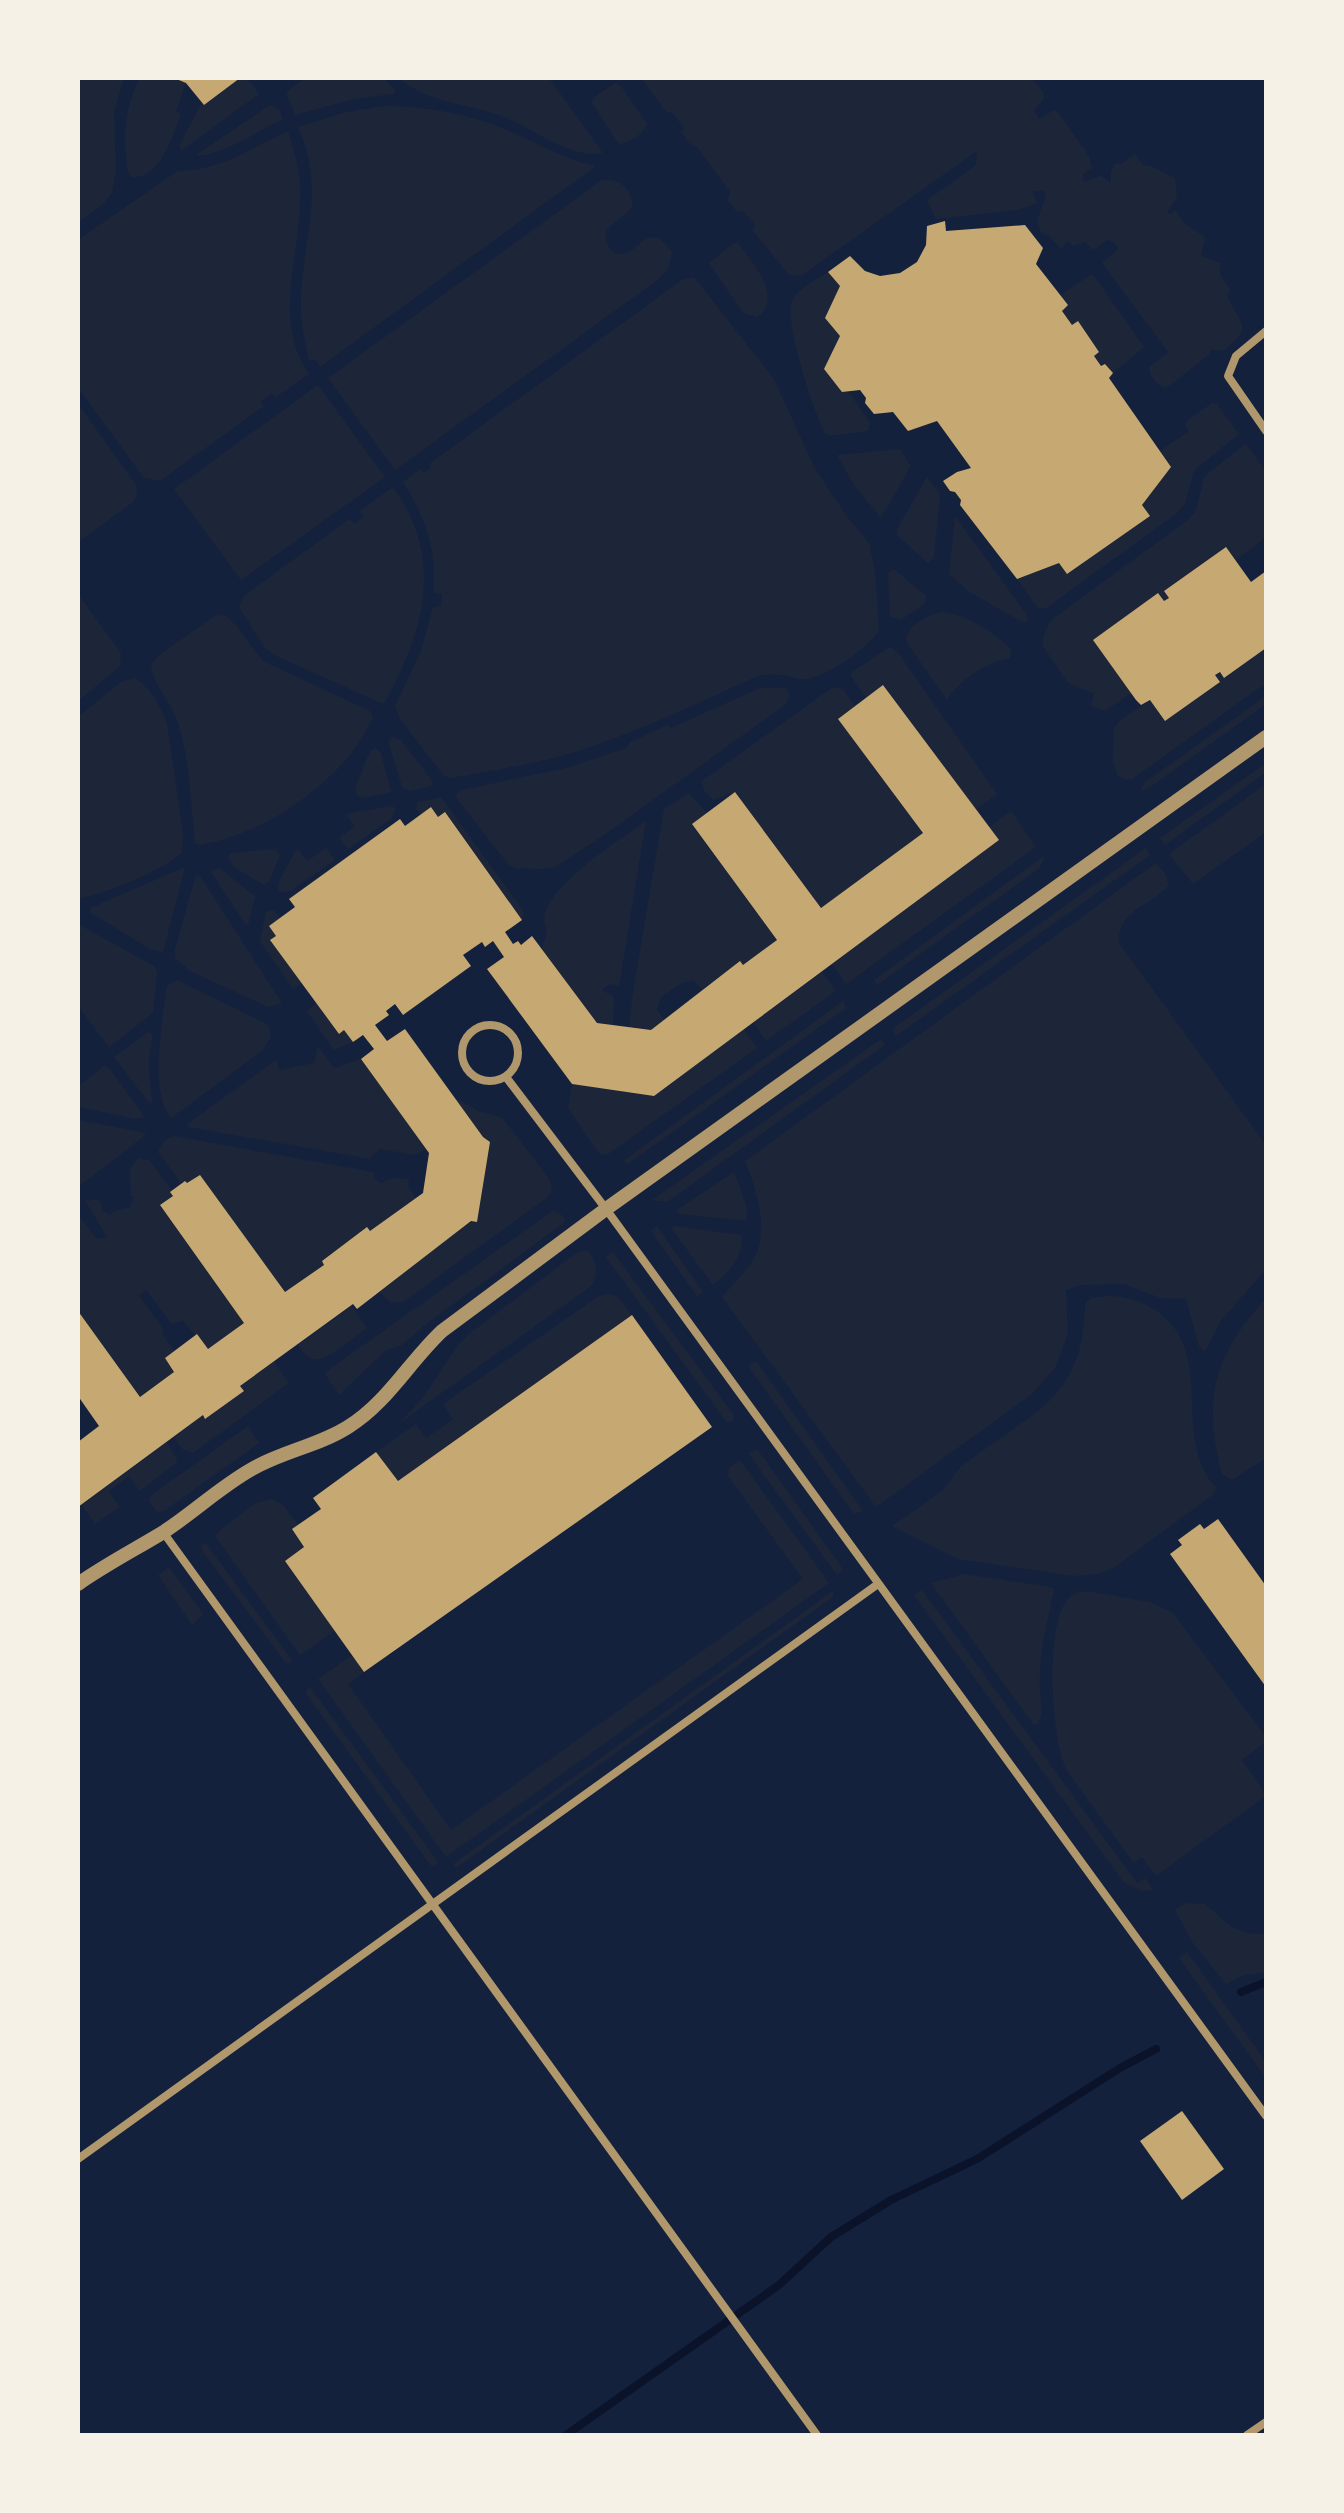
<svg xmlns="http://www.w3.org/2000/svg" width="1344" height="2513" font-family="'Source Sans 3',sans-serif">
	<rect width="100%" height="100%" fill="#14213d"/>
	<g fill="#1d2539">
		<polygon points="78,78 124,78 114,112 116,171 112,192 105,202 78,223"/>
		<path d="M140,78H174L186,83L176,111L181,114C172,136 161,180 131,177L128,172C123,138 124,108 140,78Z"/>
		<polygon points="240,78 247,78 259,94 182,150 179,146 201,104 204,105"/>
		<polygon points="306,78 383,78 395,90 394,94 354,99 295,115 286,92"/>
		<path d="M399,78H549L603,153C569,159 535,129 504,117C469,103 428,104 399,78Z"/>
		<path d="M641,78H1032L1044,93V99L1034,110L1039,119L1052,111H1057L1089,156L1092,168L1083,174V182L1101,176L1111,183V172L1115,163L1121,164L1135,154L1143,165L1150,166L1175,178L1177,198L1167,212L1170,214L1175,210L1184,223L1205,237L1201,256L1220,263L1221,276L1231,290L1227,294C1239,326 1256,325 1223,351L1211,350L1209,355L1166,388C1156,385 1149,376 1149,367L1168,352L1102,263L1119,248L1109,239L1093,250L1085,242L1073,246L1067,241L1061,249L1049,236L1041,232L1037,221L1046,194L1044,191H1032L1037,203L1018,210L936,219L927,200L976,165L977,151L801,276L789,275L753,231L755,225L744,212L736,211L728,200L730,192L697,147L689,143L681,131L684,128L672,112L667,113Z"/>
		<path d="M615,83L621,86L647,124C644,134 629,143 619,144L592,103L593,98Z"/>
		<path d="M270,105L279,109L283,119C262,129 218,158 196,155Z"/>
		<path d="M385,106C427,106 470,114 509,131C538,143 564,160 596,166L320,367L315,359L309,361C305,340 300,321 301,299C303,239 326,186 298,127L346,112Z"/>
		<path d="M288,131C295,153 301,174 300,198C300,257 272,321 309,374L276,397L272,393L261,401L264,406L160,481L144,478L78,388V240L176,172L205,168L230,160Z"/>
		<path d="M602,180C620,179 629,186 633,204L629,211L606,230C604,239 609,255 622,254C642,252 647,218 672,252L668,269L659,279L395,470L328,378Z"/>
		<path d="M734,243H738C751,260 785,299 757,317L743,313L709,263Z"/>
		<path d="M828,272L840,286L825,317L840,336L824,369L842,392L848,391L870,423L868,431L830,436L825,433C814,413 786,326 791,305C794,289 817,280 828,272Z"/>
		<polygon points="1090,275 1094,276 1144,347 1113,373 1105,364 1101,366 1094,356 1098,352 1077,322 1072,325 1062,311 1068,304 1061,295"/>
		<path d="M694,277L774,379L815,469L846,515L869,543L875,573L879,630C870,647 825,678 805,679C797,680 788,675 780,675C773,674 766,675 760,675C700,702 641,731 578,751C537,764 494,770 451,778L444,776L400,719L395,706L421,651L433,607L441,606L442,594L433,593C438,552 425,516 403,482L420,469L423,473L431,468L429,464L682,280Z"/>
		<polygon points="318,385 385,477 241,580 174,489"/>
		<polygon points="1212,403 1217,404 1239,434 1194,470 1185,504 1176,514 1046,608 1038,608 1017,579 1059,563 1149,516 1142,505 1171,467 1160,451 1189,431 1185,425 1187,421"/>
		<polygon points="78,404 136,485 137,496 132,503 78,542"/>
		<polygon points="1244,445 1247,445 1266,472 1266,537 1236,560 1225,547 1164,591 1169,598 1164,601 1131,693 1105,711 1091,706 1094,694 1068,683 1043,646 1043,638 1050,621 1189,519 1196,511 1204,477"/>
		<polygon points="900,449 911,466 881,518 854,485 837,455"/>
		<polygon points="927,477 940,494 934,557 928,563 897,535 897,529"/>
		<path d="M393,487C445,558 424,632 385,702L381,703L274,655L265,648L239,607L244,596L349,519L354,524L364,517L360,511Z"/>
		<polygon points="955,516 1027,615 1027,621 1022,622 968,591 949,574"/>
		<polygon points="894,569 926,596 924,604 901,620 890,616 888,573"/>
		<polygon points="78,594 121,653 120,666 78,701"/>
		<path d="M942,612C966,614 993,632 1011,649L1010,658C987,662 959,680 947,700L907,643L906,636C913,623 928,615 942,612Z"/>
		<path d="M222,614C241,624 249,648 265,662L370,711L373,718C366,730 359,744 350,755C313,799 256,836 199,845L195,843C191,805 190,763 179,726C173,703 153,687 151,664L159,655L215,616Z"/>
		<polygon points="890,647 899,654 997,794 976,810 884,685 866,698 851,676 852,672"/>
		<polygon points="1266,648 1266,683 1132,779 1124,779 1117,775 1113,760 1114,729 1118,722 1150,700 1165,721 1220,682 1215,675 1220,672 1225,678"/>
		<path d="M134,678C151,688 160,705 167,723L183,834L182,853C163,870 104,895 78,898V717L121,682Z"/>
		<polygon points="833,687 843,689 855,706 838,719 923,833 821,908 735,792 714,800 704,791 702,781"/>
		<polygon points="760,688 786,688 790,695 785,705 600,838 555,867 542,869 515,868 508,864 457,799 456,794 462,790 566,768 627,748 630,742 668,725 671,728"/>
		<polygon points="1266,696 1266,704 1149,788 1141,791 1144,783"/>
		<polygon points="394,737 401,740 433,782 432,786 409,791 402,787 389,744 389,740"/>
		<polygon points="375,748 381,753 391,792 364,798 357,796 355,788 370,751"/>
		<polygon points="1266,763 1266,772 1165,845 1160,838"/>
		<polygon points="1266,784 1266,832 1193,884 1169,854"/>
		<polygon points="689,793 708,814 692,825 777,940 743,965 740,962 702,989 693,980 680,984 661,997 657,1010 665,1020 651,1030 629,1027 632,998 664,809"/>
		<polygon points="441,797 524,912 522,920 445,813 438,817 431,807 421,815 416,809 417,802"/>
		<polygon points="391,806 396,808 391,819 348,849 339,838 355,826 345,814"/>
		<polygon points="1011,811 1036,847 846,984 832,964 998,841 989,827"/>
		<path d="M646,821L619,986L609,984L602,990L614,997L613,1025L597,1023L542,949L547,930C527,896 622,839 646,821Z"/>
		<polygon points="326,848 335,860 292,890 282,893 278,889 280,879 296,850 299,850 307,861"/>
		<polygon points="1146,848 1150,855 896,1036 892,1029"/>
		<polygon points="275,849 280,855 269,882 264,885 234,867 228,858 230,853"/>
		<polygon points="1045,855 1040,868 877,985 874,980"/>
		<path d="M1156,863L1165,873L1169,885C1151,906 1117,910 1119,943L1266,1145V1269L1220,1322L1205,1352L1199,1346L1186,1299L1160,1298L1124,1284L1081,1285L1066,1290L1068,1334L1055,1368L1032,1394L876,1507L722,1297C734,1282 754,1266 759,1246C766,1218 755,1186 745,1161Z"/>
		<polygon points="185,867 163,952 150,949 91,913 90,909 95,906"/>
		<polygon points="216,869 221,869 255,896 249,922 246,925 211,872"/>
		<polygon points="196,874 200,876 282,1003 268,1007 190,971 175,958 175,949"/>
		<polygon points="274,910 280,918 269,926 276,936 271,940 302,983 293,989 260,941 266,912"/>
		<polygon points="78,924 154,966 157,972 153,1013 109,1047 78,1006"/>
		<polygon points="822,972 836,991 766,1041 753,1022"/>
		<path d="M177,980L263,1022L268,1025L271,1037L263,1050L171,1118C148,1091 163,1020 167,986Z"/>
		<polygon points="843,1001 846,1008 628,1164 623,1161"/>
		<polygon points="316,1003 338,1034 344,1030 353,1042 334,1050 307,1011"/>
		<polygon points="744,1029 757,1048 608,1154 602,1155 598,1152 568,1108 572,1084 654,1096"/>
		<polygon points="148,1032 153,1034 148,1063 152,1101 150,1104 114,1057"/>
		<polygon points="881,1039 885,1045 667,1202 652,1200"/>
		<polygon points="318,1046 334,1068 361,1059 426,1149 415,1155 379,1149 370,1159 188,1127 187,1124 276,1060 279,1070 314,1063"/>
		<polygon points="104,1066 110,1069 145,1117 136,1119 78,1107 78,1086"/>
		<polygon points="454,1097 480,1112 502,1117 550,1180 552,1192 548,1197 403,1302 391,1303 379,1292 396,1280 394,1277 471,1221 477,1222 490,1142 483,1137"/>
		<polygon points="78,1120 146,1133 143,1137 78,1187"/>
		<polygon points="174,1136 373,1172 376,1180 381,1183 393,1178 409,1179 408,1186 416,1198 370,1231 367,1228 322,1260 324,1265 285,1292 200,1175 187,1183 185,1181 181,1183 158,1152 165,1140"/>
		<polygon points="138,1158 149,1160 171,1189 173,1196 160,1206 244,1323 208,1349 183,1321 172,1324 146,1290 139,1296 162,1327 163,1335 175,1351 165,1358 174,1372 140,1397 78,1311 78,1215 97,1239 107,1237 85,1201 98,1199 102,1206 101,1210 110,1215 114,1211 129,1208 135,1197 131,1195 130,1169"/>
		<polygon points="734,1172 747,1208 746,1221 679,1214 677,1210"/>
		<polygon points="554,1210 563,1216 565,1222 425,1325 402,1345 385,1351 339,1395 324,1373"/>
		<polygon points="657,1226 703,1292 697,1296 651,1231"/>
		<path d="M673,1226L742,1235C743,1256 730,1272 713,1285L672,1229Z"/>
		<path d="M587,1250C597,1260 599,1274 591,1286L401,1422L424,1396L458,1345L469,1334L578,1252Z"/>
		<polygon points="613,1252 733,1414 733,1420 727,1423 606,1257"/>
		<polygon points="608,1294 617,1296 632,1315 398,1481 376,1452 416,1424 426,1438 453,1419 443,1404 599,1296"/>
		<path d="M1110,1296C1129,1297 1146,1302 1162,1315C1215,1359 1171,1439 1216,1487L1214,1494L1115,1567L1099,1574L1074,1576L958,1559L892,1526C909,1514 927,1503 942,1490C950,1483 954,1472 962,1466C1028,1413 1084,1403 1085,1304L1091,1298Z"/>
		<path d="M1266,1298V1458L1232,1480L1222,1474C1202,1398 1214,1356 1266,1298Z"/>
		<path d="M352,1306L367,1328C355,1337 324,1364 312,1359C306,1357 302,1349 298,1345Z"/>
		<polygon points="756,1361 863,1511 854,1514 748,1366"/>
		<polygon points="274,1362 289,1383 193,1453 182,1449 174,1437 203,1415 206,1419 243,1391 240,1386"/>
		<polygon points="248,1426 259,1443 164,1511 157,1512 149,1501 150,1496"/>
		<polygon points="167,1442 178,1462 140,1491 129,1476 109,1491 120,1507 95,1524 82,1505"/>
		<polygon points="758,1450 843,1569 837,1575 748,1453"/>
		<polygon points="740,1460 829,1583 446,1857 318,1679 354,1654 364,1672 348,1684 451,1830 803,1579 728,1476 729,1468"/>
		<polygon points="272,1499 283,1505 298,1525 292,1530 304,1547 285,1561 336,1630 300,1655 216,1537 217,1533 255,1503"/>
		<polygon points="205,1542 292,1660 289,1663 285,1662 203,1552 201,1546"/>
		<polygon points="169,1567 203,1614 192,1625 158,1575"/>
		<path d="M964,1574L1050,1587L1054,1589C1047,1624 1038,1656 1040,1692C1041,1704 1044,1714 1038,1724H1033L931,1583Z"/>
		<polygon points="922,1590 1137,1883 1145,1878 1153,1890 1142,1891 1124,1883 914,1595"/>
		<polygon points="833,1591 833,1597 456,1868 453,1864"/>
		<path d="M1086,1591L1150,1602L1172,1612L1266,1737L1264,1743L1242,1760L1262,1789L1264,1795L1260,1800L1156,1876L1142,1857L1134,1863L1067,1771C1051,1741 1044,1622 1069,1598C1074,1593 1080,1592 1086,1591Z"/>
		<polygon points="310,1687 438,1862 435,1865 431,1866 307,1695 306,1691"/>
		<path d="M1186,1903L1205,1904C1228,1923 1233,1935 1266,1934V1972L1241,1976L1226,1984L1193,1943L1175,1910Z"/>
		<polygon points="1187,1952 1266,2062 1266,2078 1179,1958"/>
	</g>
	<g fill="none" stroke-linecap="round" stroke-linejoin="round">
		<g stroke="#0b132b" stroke-width="8">
			<polyline points="1241,1992 1266,1982"/>
			<polyline points="566,2435 779,2285 831,2237 891,2200 977,2159 1120,2068 1156,2049"/>
		</g>
	</g>
	<g fill="#c6a872">
		<polygon points="174,78 240,78 204,105 186,83"/>
		<polygon points="945,221 946,231 1025,225 1043,248 1036,264 1068,305 1062,311 1072,325 1078,321 1099,352 1094,356 1101,366 1105,364 1113,373 1109,378 1171,467 1142,505 1150,516 1067,574 1059,563 1017,579 960,505 961,500 955,492 950,491 943,481 957,472 971,468 937,421 908,431 893,412 874,414 865,403 866,398 860,390 842,392 824,369 840,336 825,318 840,286 828,272 850,256 865,271 880,276 900,273 917,262 926,245 927,226"/>
		<polygon points="1226,547 1251,582 1266,571 1266,648 1224,678 1220,672 1215,675 1220,682 1165,721 1150,700 1141,705 1136,700 1093,640 1158,593 1164,601 1169,598 1164,591"/>
		<polygon points="883,685 999,840 654,1096 572,1084 487,969 504,957 493,941 485,947 482,942 463,955 471,966 403,1015 395,1004 386,1011 389,1015 375,1025 387,1041 405,1029 483,1137 490,1142 477,1222 471,1221 357,1309 353,1304 240,1386 244,1391 205,1419 203,1415 78,1507 78,1442 99,1426 78,1396 78,1311 140,1397 174,1372 165,1358 197,1334 208,1349 244,1323 160,1205 173,1196 170,1192 185,1181 187,1183 200,1175 285,1292 324,1265 322,1261 367,1227 370,1231 423,1193 429,1153 361,1059 374,1049 363,1035 353,1042 344,1030 339,1034 270,940 276,936 269,926 295,907 289,899 400,819 405,826 431,807 438,817 445,812 522,920 505,932 513,944 518,941 521,945 532,936 597,1023 651,1030 740,961 743,965 777,940 692,824 735,792 821,908 923,833 838,719"/>
		<polygon points="632,1315 712,1427 364,1672 285,1561 304,1547 292,1529 321,1509 313,1498 376,1452 398,1481"/>
		<polygon points="1218,1519 1266,1586 1266,1687 1170,1554 1182,1545 1178,1540 1200,1524 1204,1529"/>
		<polygon points="1182,2111 1224,2169 1182,2200 1140,2141"/>
	</g>
	<g fill="none" stroke-linecap="round" stroke-linejoin="round">
		<g stroke="#b1986c" stroke-width="8">
			<polyline points="1266,331 1236,356 1228,376 1266,431"/>
			<circle cx="490" cy="1053" r="28"/>
			<polyline points="506,1077 606,1209 1266,2116"/>
			<polyline points="163,1532 817,2435"/>
			<polyline points="78,2159 878,1584"/>
			<polyline points="1247,2435 1266,2422"/>
		</g>
		<path stroke="#b1986c" stroke-width="14" d="M78,1584C105,1565 134,1550 162,1533C193,1513 220,1487 252,1469C283,1451 318,1446 348,1427C387,1403 409,1362 442,1331L606,1209L1266,737"/>
	</g>
	<rect width="1344" height="2513" fill="none" stroke="#f6f1e7" stroke-width="160"/>
</svg>
